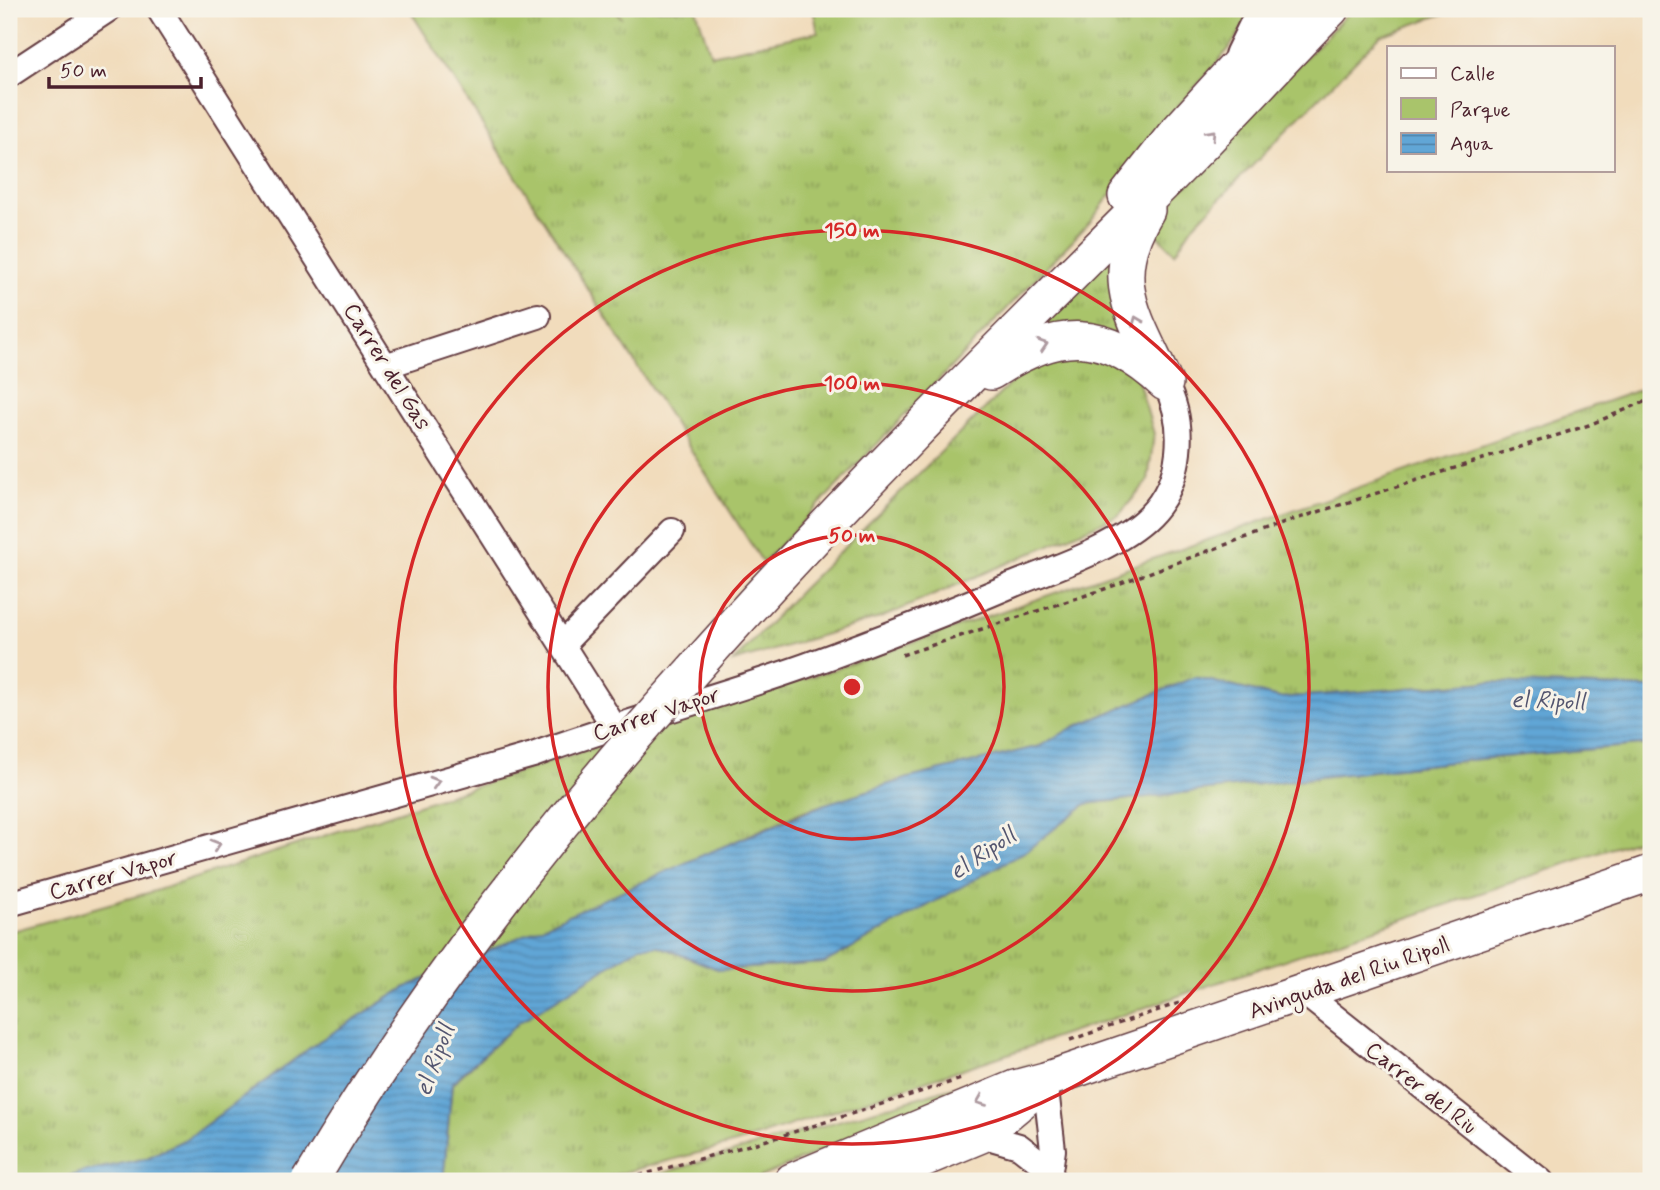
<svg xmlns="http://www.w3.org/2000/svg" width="1660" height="1190" font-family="Mynerve,sans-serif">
	<defs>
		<pattern id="grass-tufts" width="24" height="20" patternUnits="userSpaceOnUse" patternTransform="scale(1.75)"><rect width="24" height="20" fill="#a9c46b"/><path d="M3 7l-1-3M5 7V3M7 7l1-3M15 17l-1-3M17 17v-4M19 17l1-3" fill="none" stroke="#8c9f58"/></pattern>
		<pattern id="water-rules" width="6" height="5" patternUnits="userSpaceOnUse" patternTransform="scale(1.75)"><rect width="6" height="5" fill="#61a6d6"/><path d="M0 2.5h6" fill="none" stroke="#5287ae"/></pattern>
	</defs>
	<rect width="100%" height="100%" fill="#f7f3e8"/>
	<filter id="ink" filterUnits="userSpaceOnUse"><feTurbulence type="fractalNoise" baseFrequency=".0143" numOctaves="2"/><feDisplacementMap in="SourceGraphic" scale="14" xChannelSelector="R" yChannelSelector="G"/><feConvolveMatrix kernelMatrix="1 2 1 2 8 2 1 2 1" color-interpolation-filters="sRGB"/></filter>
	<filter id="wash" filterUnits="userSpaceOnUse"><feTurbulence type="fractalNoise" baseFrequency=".00686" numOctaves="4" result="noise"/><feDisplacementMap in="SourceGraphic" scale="28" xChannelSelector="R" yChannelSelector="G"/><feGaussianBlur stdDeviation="1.57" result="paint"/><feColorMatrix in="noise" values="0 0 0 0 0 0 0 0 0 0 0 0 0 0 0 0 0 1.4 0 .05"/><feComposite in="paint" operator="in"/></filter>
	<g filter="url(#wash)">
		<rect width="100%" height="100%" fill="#f1dcbc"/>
		<g fill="url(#grass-tufts)" stroke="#7a724b" stroke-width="2">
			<polygon points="409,9 612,9 622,18 614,9 696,9 711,55 818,32 813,9 1255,9 1228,50 1158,130 1091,221 763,563"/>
			<polygon points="1352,9 1457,9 1380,36 1192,227 1175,253 1149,227 1170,198"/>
			<polygon points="1115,249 1133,338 1037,334"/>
			<polygon points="1050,349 1088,353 1135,370 1154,434 1148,481 1119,515 883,617 733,662 800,591 1023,371"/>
			<polygon points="1651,386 1651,688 1488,682 1279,698 1195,677 1074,727 1040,746 909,778 801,812 405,988 318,1042 188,1138 147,1158 82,1172 55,1181 9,1181 9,932 155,891 847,665"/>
			<polygon points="1651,744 1651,835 1020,1050 736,1143 591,1181 438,1181 444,1173 452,1084 518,1023 641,946 659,946 720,970 824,963 1026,851 1086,804 1469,760"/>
		</g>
		<polygon fill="#a9c46b" stroke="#7a724b" stroke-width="2" points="1031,1064 751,1181 636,1181"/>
		<polygon fill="url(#water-rules)" stroke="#566280" stroke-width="2" points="1195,677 1279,698 1488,682 1651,688 1651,744 1469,760 1086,804 1026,851 824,963 720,970 659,946 641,946 518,1023 452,1083 444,1173 438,1181 55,1181 82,1172 147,1158 188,1138 318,1042 405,988 703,855 825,804 909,778 1040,746 1074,727"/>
	</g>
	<g filter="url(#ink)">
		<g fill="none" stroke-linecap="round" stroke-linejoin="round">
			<defs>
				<g id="street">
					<polyline points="159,9 613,725"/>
					<polyline points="9,75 109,9"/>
					<polyline points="388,365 538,316"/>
					<polyline points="563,644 672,531"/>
					<path d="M9,904L533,755C622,722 715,698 805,666C874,641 944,614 1012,585C1054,568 1117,548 1149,516C1183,482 1187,425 1165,383"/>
					<polyline points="1303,992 1541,1181"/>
					<polyline points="1045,1080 1053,1150 1050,1170 1052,1181"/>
					<polyline points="981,1135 1019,1146 1050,1170"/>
				</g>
				<g id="secondary">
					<polyline points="1126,196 1174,135 1289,9"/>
					<path d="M1147,210C1106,277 1132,313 1162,377"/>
					<path d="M991,372C1059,327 1104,327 1165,383"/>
					<path d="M687,677C838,506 1000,346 1162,185C1220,128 1274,67 1331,9"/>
					<polyline points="792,1181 1015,1088 1045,1080 1651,873"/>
					<polyline points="870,1181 981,1135 1035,1090"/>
				</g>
				<polyline id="highway" points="1244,56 1267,9"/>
			</defs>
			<use href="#street" stroke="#633b41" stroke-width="28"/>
			<use href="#secondary" stroke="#633b41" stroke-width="38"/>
			<use href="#highway" stroke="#633b41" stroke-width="42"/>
			<g stroke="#633b41" stroke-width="3.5" stroke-dasharray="5 5" stroke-linecap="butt">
				<polyline points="902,655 1099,591 1293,520 1589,425 1651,399"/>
				<polyline points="1070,1040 1185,1001"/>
				<polyline points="620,1181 778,1137 964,1078"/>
				<polyline points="755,1181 767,1176"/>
			</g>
			<use href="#street" stroke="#fff" stroke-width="24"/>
			<use href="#secondary" stroke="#fff" stroke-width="35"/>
			<use href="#highway" stroke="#fff" stroke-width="38"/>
			<defs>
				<path id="secondary-bridge" d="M310,1181C417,1000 546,834 687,677"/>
			</defs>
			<use href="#secondary-bridge" stroke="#633b41" stroke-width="38" stroke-linecap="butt"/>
			<use href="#secondary-bridge" stroke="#fff" stroke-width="35"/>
		</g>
		<defs><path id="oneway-chevron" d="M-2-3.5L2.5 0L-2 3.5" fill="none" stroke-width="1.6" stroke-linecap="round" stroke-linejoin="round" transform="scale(1.75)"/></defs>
		<g stroke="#ae9aa0">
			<use href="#oneway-chevron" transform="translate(1211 134) rotate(-47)"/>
			<use href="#oneway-chevron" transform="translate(1137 321) rotate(-112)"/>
			<use href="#oneway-chevron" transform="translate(1043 345) rotate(-18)"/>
			<use href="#oneway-chevron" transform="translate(435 782) rotate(-16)"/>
			<use href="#oneway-chevron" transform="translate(216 845) rotate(-16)"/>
			<use href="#oneway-chevron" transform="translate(981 1101) rotate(158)"/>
		</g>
	</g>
	<g fill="none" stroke="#d62828" stroke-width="3.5">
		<circle cx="852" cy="687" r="152"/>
		<circle cx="852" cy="687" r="304"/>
		<circle cx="852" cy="687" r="457"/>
	</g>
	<g text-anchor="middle" stroke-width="6" stroke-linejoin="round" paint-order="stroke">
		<g font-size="23" fill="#4a1f2b" stroke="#f7f3e8">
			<text transform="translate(388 366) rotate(58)" y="8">Carrer del Gas</text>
			<text transform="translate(656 713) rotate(-18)" y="8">Carrer Vapor</text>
			<text transform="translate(113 874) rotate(-16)" y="8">Carrer Vapor</text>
			<text transform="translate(1349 977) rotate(-19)" y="8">Avinguda del Riu Ripoll</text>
			<text transform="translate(1422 1087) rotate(38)" y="8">Carrer del Riu</text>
		</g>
		<g font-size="24" font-style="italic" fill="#53556f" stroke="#f7f3e8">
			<text transform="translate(1548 700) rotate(2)" y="8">el Ripoll</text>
			<text transform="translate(982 853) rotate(-34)" y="8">el Ripoll</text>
			<text transform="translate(434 1060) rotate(-70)" y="8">el Ripoll</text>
		</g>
	</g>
	<circle cx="852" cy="687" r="10" fill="#d62828" stroke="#f7f3e8" stroke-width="3.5"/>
	<g font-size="21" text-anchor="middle" font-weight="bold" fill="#d62828" stroke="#f7f3e8" stroke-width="6" stroke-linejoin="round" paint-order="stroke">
		<text x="852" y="237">150 m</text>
		<text x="852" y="390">100 m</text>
		<text x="852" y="542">50 m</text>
	</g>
	<rect width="1660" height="1190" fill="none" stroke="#f7f3e8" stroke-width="35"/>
	<rect x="1387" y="46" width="228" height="126" fill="#f7f3e8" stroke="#b29e9c" stroke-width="2"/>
	<rect x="1401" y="68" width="35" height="10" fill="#ffffff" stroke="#b29e9c" stroke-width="2"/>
	<text x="1450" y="80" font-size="21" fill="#4a1f2b">Calle</text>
	<rect x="1401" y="98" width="35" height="21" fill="#a9c46b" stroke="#b29e9c" stroke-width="2"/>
	<text x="1450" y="116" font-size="21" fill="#4a1f2b">Parque</text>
	<rect x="1401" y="133" width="35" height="21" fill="url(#water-rules)" stroke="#b29e9c" stroke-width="2"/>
	<text x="1450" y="150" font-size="21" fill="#4a1f2b">Agua</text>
	<path d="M49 77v10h152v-10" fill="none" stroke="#4a1f2b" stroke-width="3.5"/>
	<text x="60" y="77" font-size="21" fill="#4a1f2b" stroke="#f7f3e8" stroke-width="5" paint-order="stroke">50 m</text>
</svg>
